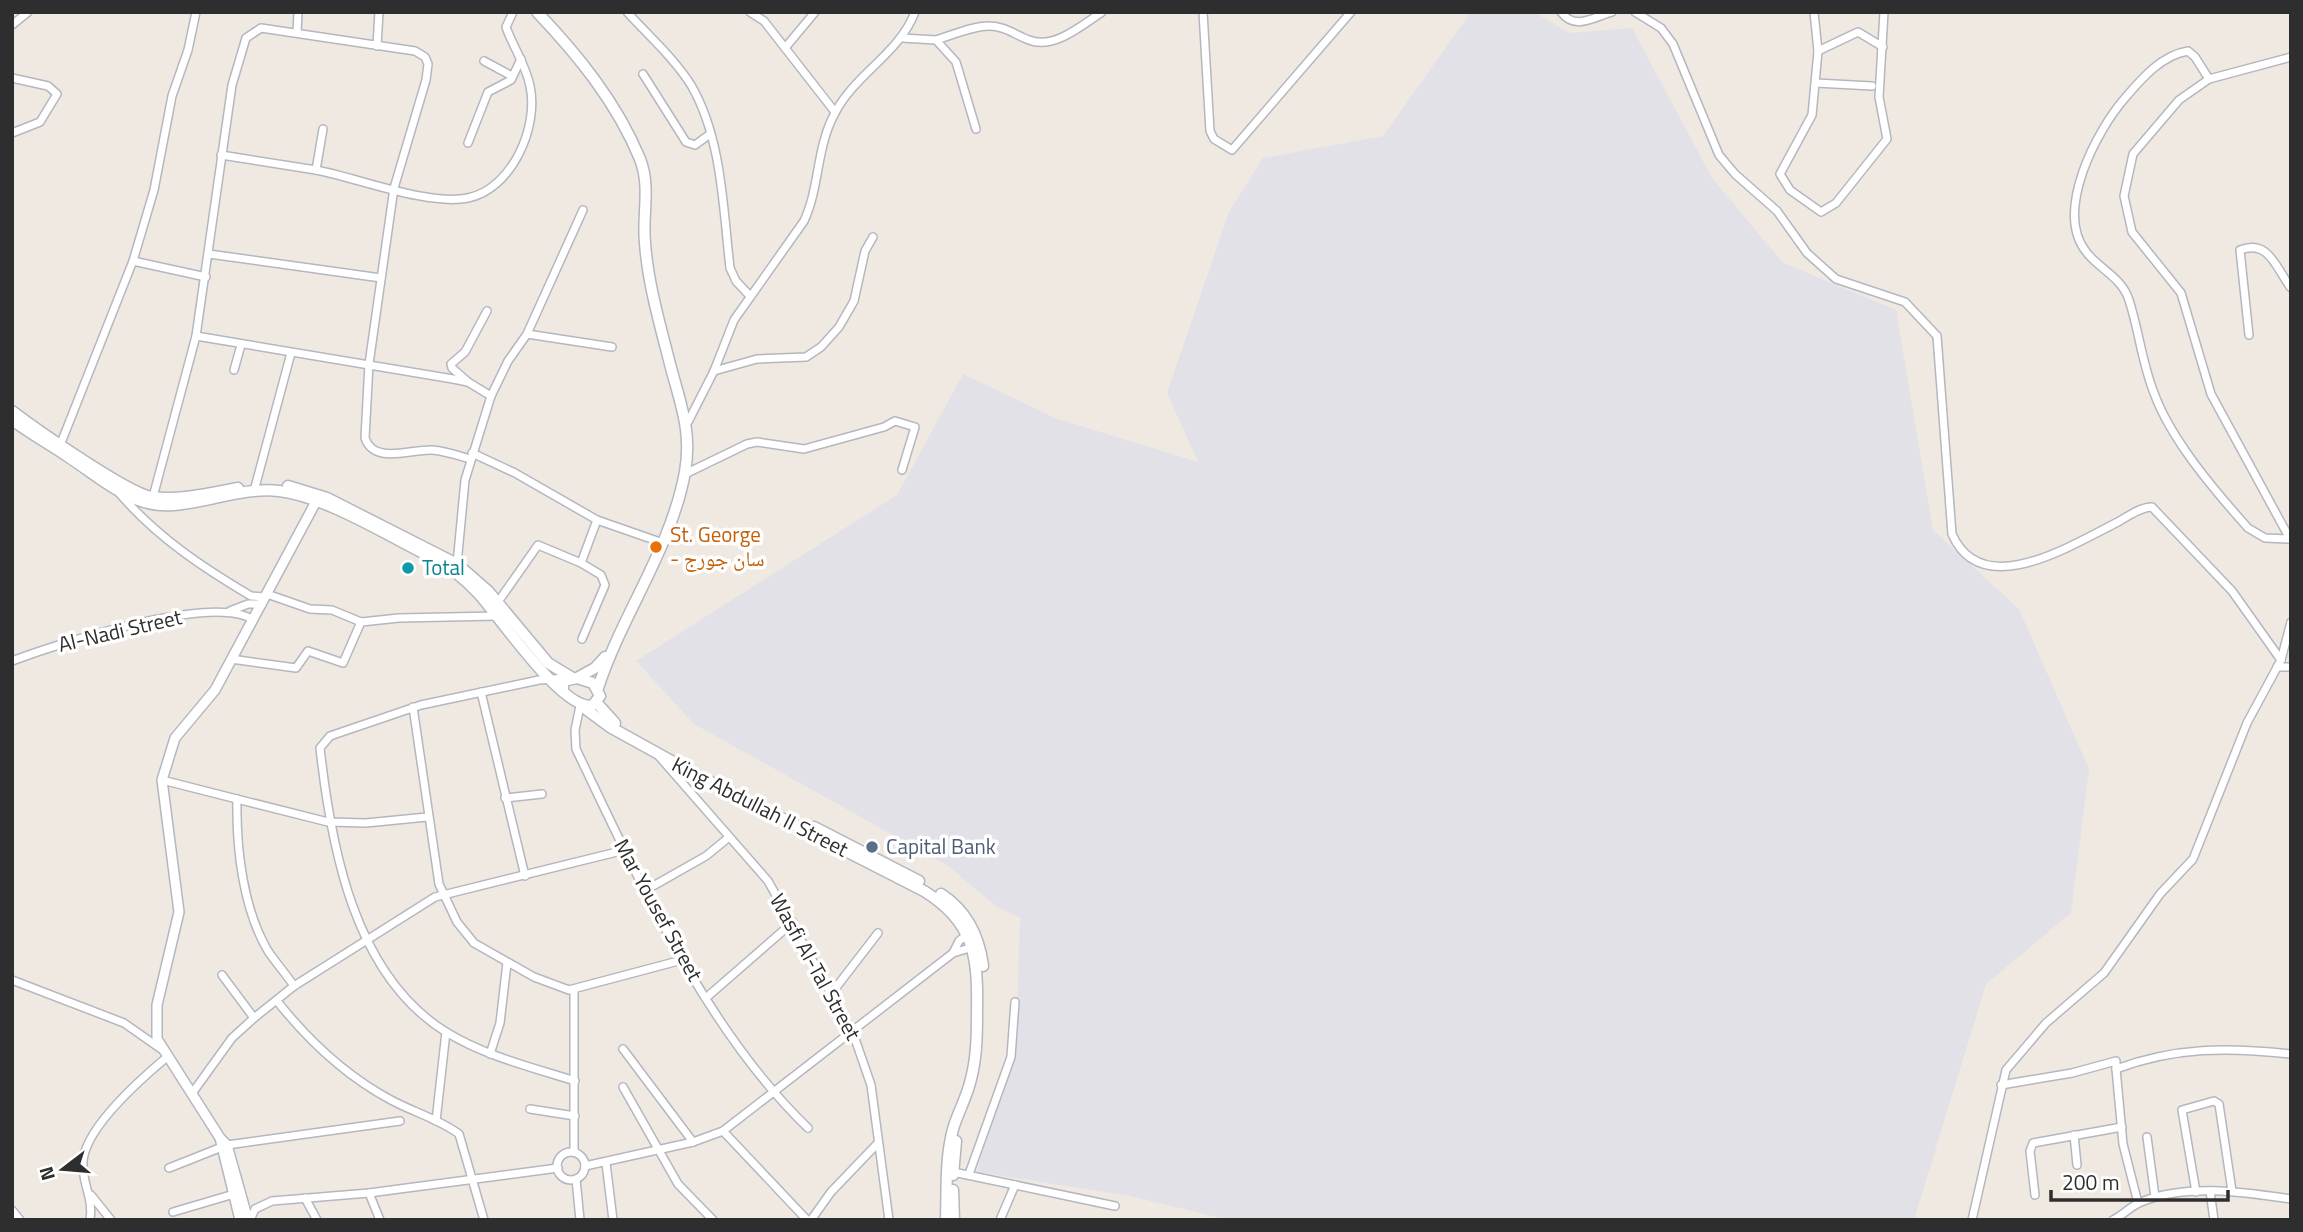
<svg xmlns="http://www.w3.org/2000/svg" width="2303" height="1232" font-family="'Titillium Web','Noto Naskh Arabic',sans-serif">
	<rect width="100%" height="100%" fill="#efe9e1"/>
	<polygon fill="#e3e1e8" points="1471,12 1534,12 1569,33 1632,28 1712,178 1783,263 1896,310 1933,530 2019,609 2089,769 2071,913 1986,984 1914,1220 1229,1220 1130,1196 977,1172 1004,1072 1016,1043 1020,918 996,906 947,865 694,724 636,661 897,495 963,374 1055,418 1198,462 1167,393 1229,212 1263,158 1383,136"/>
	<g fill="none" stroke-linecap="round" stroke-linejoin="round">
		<defs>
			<g id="minor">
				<path d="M627,12C648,35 674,58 691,85C722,138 723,208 730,268L736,281L750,296"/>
				<polyline points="750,12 764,21 835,112"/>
				<polyline points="1203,12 1210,131 1214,139 1232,150 1351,12"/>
				<path d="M1561,12C1575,31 1594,17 1612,12"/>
				<path d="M1635,12L1661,28L1673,44L1719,155L1735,174L1777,211L1807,253L1836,279L1905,302L1937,336L1952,534C1982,603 2073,544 2118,522C2128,516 2141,507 2152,507L2232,591L2281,660"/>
				<polyline points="1814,12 1818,51 1812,115 1780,174 1790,190 1821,212 1836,203 1887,139 1879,97 1884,12"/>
				<polyline points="12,25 28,12"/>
				<polyline points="297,33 298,12"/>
				<polyline points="902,38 936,40 956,62 976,129"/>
				<path d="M936,40C953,35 972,26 989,26C1005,26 1015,35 1029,40C1054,50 1082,25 1102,12"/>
				<polyline points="377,46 379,12"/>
				<polyline points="785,48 815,12"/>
				<polyline points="1818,51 1858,32 1883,47"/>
				<polyline points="484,61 512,76"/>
				<polyline points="643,74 686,142 695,145 710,134"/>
				<polyline points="12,78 48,86 57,94 40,122 12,133"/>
				<path d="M2209,79L2195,57L2188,51C2162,55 2142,78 2125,98C2097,130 2053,212 2087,253C2101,270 2122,278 2129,300C2139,331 2142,363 2154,393C2171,440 2215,491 2248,528L2265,538L2291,539"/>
				<polyline points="1816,83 1872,86"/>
				<polyline points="468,143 488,92 511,80 521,59"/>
				<path d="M221,155C253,160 285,165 316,170C358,178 428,206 468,198C512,189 539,127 530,86C526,65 513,47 506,27L513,12"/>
				<polyline points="316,170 323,129"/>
				<polyline points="209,254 381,278"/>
				<polyline points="133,261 206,277"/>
				<polyline points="527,334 612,347"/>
				<path d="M2249,335L2240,250C2269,239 2276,268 2291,288"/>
				<polyline points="196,336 453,379 468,382 491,396"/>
				<polyline points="234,370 241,345"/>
				<polyline points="714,371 757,359 806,357 821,347 839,327 854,301 865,251 873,237"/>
				<polyline points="468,382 452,368 451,364 465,352 487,311"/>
				<path d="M688,422L714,371L734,320L804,221C820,187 816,147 835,113C855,74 899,54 915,12"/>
				<polyline points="61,443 133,261 154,190 172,96 188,50 196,12"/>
				<polyline points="472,453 515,473 597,520 663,543"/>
				<polyline points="685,474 747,444 757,442 804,449 884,427 895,421 915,427 902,470"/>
				<polyline points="254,491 291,353"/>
				<path d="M120,494C157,537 202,567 251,596L265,597"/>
				<path d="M153,497L196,336L232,85L246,38L261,28L415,51L425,57L428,64L426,80L394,188L369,364L365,438C374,465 411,449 432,450C445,451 457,455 470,459"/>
				<polyline points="2290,539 2211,394 2181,293 2132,232 2124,196 2133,154 2179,100 2209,79 2291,57"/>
				<polyline points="581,563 601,575 605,585 582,639"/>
				<polyline points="457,564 465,480 491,396 508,361 527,334 583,210"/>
				<polyline points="267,594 310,609 332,610 361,622 399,618 497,616"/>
				<polyline points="498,602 538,545 581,563 597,520"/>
				<polyline points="230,611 248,604 262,604"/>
				<polyline points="231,659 296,668 308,651 343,663 361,622"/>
				<path d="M12,661C57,644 214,593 253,620"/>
				<polyline points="2277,667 2291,667"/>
				<path d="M566,678L539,680L421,705L330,736L320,748C331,847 354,975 446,1032C485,1056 531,1067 575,1081"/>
				<polyline points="481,692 525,876"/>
				<path d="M580,706L575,730L576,749C638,878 705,1029 808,1128"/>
				<polyline points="413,707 439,884 457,922 474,943 534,977 569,990 682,960"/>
				<polyline points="657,754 768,881 853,1033 871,1085 889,1220"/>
				<polyline points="162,780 328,822 366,823 427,817"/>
				<polyline points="505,798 542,794"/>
				<path d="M237,799C236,848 243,909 268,951C276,963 286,974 294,986"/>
				<polyline points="646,890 706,856 728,838"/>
				<polyline points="953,953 959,941 970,932"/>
				<polyline points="222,975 254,1018"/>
				<polyline points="12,980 124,1023 161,1049"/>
				<polyline points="831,994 878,933"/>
				<polyline points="707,997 793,922"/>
				<path d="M277,1001C308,1040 346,1076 391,1100C413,1112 439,1119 459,1134L484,1220"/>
				<polyline points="623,1049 693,1142"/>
				<polyline points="490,1054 500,1023 507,963"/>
				<polyline points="2116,1069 2123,1144 2138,1203"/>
				<path d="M2001,1085L2072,1073L2116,1061V1069C2175,1047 2228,1047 2291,1054"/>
				<polyline points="623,1087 678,1184 713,1220"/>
				<polyline points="193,1092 232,1038 254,1018 294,986 435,897 625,850"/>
				<polyline points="530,1109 575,1116"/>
				<polyline points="436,1121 446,1032"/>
				<polyline points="723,1131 807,1220"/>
				<polyline points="2074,1135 2077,1165"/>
				<polyline points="2147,1137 2155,1197"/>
				<polyline points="574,1152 574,990"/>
				<circle cx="571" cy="1166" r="14"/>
				<polyline points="606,1163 613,1220"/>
				<polyline points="585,1166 693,1142 723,1131 953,953 973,947"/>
				<polyline points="169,1168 227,1145 400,1121"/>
				<polyline points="953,1172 1115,1206"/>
				<polyline points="969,1174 1011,1057 1015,1002"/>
				<polyline points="576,1179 580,1220"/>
				<polyline points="2210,1191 2214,1220"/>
				<polyline points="2196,1192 2182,1110 2214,1101 2219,1104 2232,1191"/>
				<polyline points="369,1193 380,1220"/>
				<polyline points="91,1195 111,1220"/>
				<polyline points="2035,1195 2030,1151 2033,1143 2122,1127"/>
				<polyline points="305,1198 317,1220"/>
				<polyline points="12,1210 20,1220"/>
				<polyline points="173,1212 234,1194"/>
				<path d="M90,1220C94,1198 81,1182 83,1161C86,1127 142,1078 167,1057"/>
				<polyline points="250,1220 255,1209 272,1201 369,1193 558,1168"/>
				<polyline points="811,1220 831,1192 878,1143"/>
				<polyline points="1000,1220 1015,1185"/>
				<polyline points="1972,1220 2006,1070 2046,1023 2104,973 2160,894 2193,859 2247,723 2281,660 2291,622"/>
				<path d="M2113,1220C2123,1215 2131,1206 2141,1202C2186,1183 2244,1192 2291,1199"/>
			</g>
			<g id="tertiary">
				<polyline points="220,1138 240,1220"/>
				<polyline points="248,1220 227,1145 220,1138 157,1039 157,1005 179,912 162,780 175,738 215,690 319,496"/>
			</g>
			<g id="secondary">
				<path d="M537,12C578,55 617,103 640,159C651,187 642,215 645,243C648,285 661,328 671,368C681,405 692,433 685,472C671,549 622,614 598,688"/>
				<path d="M12,411C37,430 126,492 151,497C179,501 211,493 238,488"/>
				<path d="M12,420C31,434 51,445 70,458C102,479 133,509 174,505C208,502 245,487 279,491C324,496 387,535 429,556C448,565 465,579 479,594C499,616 565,714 593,705L600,696L593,683L577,678L563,681V692"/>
				<polyline points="288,486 327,498 457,564 488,591 548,663 571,677"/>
				<polyline points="577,678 595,668 605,657"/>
				<polyline points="597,703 615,723"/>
				<path d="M583,707L610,727L695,774L924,891C974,922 978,956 977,1010C977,1033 977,1056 971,1079C967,1097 958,1112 953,1129C945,1159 947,1190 946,1220"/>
				<polyline points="814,827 919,881"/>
				<path d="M941,894C967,911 979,935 983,966"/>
				<polyline points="953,1175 956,1141"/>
				<polyline points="953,1190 954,1220"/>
			</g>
		</defs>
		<use href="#minor" stroke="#b4b7c1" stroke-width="10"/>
		<use href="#tertiary" stroke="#b4b7c1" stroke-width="12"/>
		<use href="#secondary" stroke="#b4b7c1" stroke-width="13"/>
		<use href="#minor" stroke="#fff" stroke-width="7"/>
		<use href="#tertiary" stroke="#fff" stroke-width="9"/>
		<use href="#secondary" stroke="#fff" stroke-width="10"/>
	</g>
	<circle fill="#e8710a" stroke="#fff" stroke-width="2.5" cx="656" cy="547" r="7"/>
	<circle fill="#0f9aa8" stroke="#fff" stroke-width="2.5" cx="408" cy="568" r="7"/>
	<circle fill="#5c6f8a" stroke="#fff" stroke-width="2.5" cx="872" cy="847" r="7"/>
	<g text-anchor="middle" stroke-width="7" stroke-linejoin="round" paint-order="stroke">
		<g font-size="21" fill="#c56008" stroke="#fff" text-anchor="start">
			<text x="670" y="542">St. George<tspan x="670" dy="24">- سان جورج</tspan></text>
		</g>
		<g font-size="21" fill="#0d838f" stroke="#fff" text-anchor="start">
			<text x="422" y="575">Total</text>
		</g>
		<g font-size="21" fill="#2e2e2e" stroke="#fff">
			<text transform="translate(120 631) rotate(-13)" y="7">Al-Nadi Street</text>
			<text transform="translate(760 807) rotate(27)" y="7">King Abdullah II Street</text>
			<text transform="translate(658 910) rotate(61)" y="7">Mar Yousef Street</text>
			<text transform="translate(815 967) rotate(61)" y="7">Wasfi Al-Tal Street</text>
		</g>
		<g font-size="21" fill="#4e5e75" stroke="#fff" text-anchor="start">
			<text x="886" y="854">Capital Bank</text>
		</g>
	</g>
	<rect width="2303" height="1232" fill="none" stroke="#2e2e2e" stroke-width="28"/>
	<g transform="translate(63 1169) rotate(254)" stroke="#ffffff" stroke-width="5" paint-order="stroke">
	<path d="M0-5L12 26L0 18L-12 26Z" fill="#2e2e2e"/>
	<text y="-10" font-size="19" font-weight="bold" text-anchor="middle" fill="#2e2e2e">N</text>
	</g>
	<path d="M2051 1190v10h177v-10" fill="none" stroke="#2e2e2e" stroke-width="3.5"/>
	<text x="2062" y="1190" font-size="21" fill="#2e2e2e" stroke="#ffffff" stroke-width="5" paint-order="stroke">200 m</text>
</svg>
